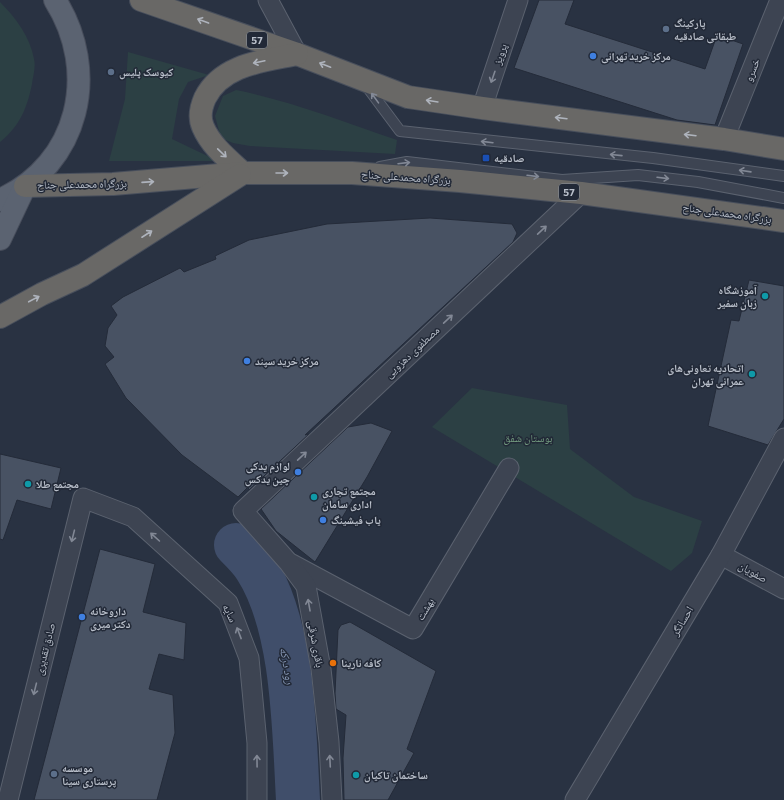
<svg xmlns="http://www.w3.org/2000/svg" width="784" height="800" font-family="Commissioner,'Noto Naskh Arabic',sans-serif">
	<rect width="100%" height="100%" fill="#293242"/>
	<g fill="#2c4044">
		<path d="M0,2C16,18 30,37 34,59C36,67 33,76 32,84C27,108 20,126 0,142Z"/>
		<polygon points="128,52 209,75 188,82 179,99 172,139 218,161 109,161 125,99"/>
		<path d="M236,90C291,101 344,122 397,140L395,154L250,146L233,143L221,138L215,116L223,96Z"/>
		<polygon points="472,388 567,405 570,449 634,497 702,521 692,553 671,571 432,427"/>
	</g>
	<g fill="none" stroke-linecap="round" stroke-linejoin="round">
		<path stroke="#404e6a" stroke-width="44" d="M236,545C243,552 251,560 256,568C294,627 294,731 298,800"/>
	</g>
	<g fill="#485263" stroke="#242b39">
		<polygon points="539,0 574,0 565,24 705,69 717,35 743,44 715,125 677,120 514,68"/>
		<polygon points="430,218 512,224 517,233 513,242 305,435 309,434 249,490 248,487 238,497 182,455 126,398 105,364 114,357 105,346 108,328 117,315 111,306 123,297 180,268 184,272 216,259 215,256 249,240 327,224"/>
		<polygon points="749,280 784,286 784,419 768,445 708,426 731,320 739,321"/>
		<polygon points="371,423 392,431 367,477 315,562 276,531 261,509 348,427"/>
		<polygon points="0,454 61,468 51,509 17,500 3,540 0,539"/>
		<polygon points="100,549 155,564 143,612 186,623 184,660 159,654 149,689 173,695 175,733 157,800 34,800"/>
		<polygon points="350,622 436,671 407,749 414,753 388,800 344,800 343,758 346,715 336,709 335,693 338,630 341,625"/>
	</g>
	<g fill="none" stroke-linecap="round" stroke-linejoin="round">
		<defs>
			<g id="service">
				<polyline points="365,84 400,131 653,158 784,176"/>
				<polyline points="380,167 407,162 562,180 638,175 698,182 784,198"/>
			</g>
			<g id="minor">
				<polyline points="268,0 297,54"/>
				<polyline points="482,108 518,0"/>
				<polyline points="724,139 780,0"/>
				<polyline points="721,555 784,589"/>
				<polyline points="292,564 413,629 509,468"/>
				<polyline points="8,800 83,498 133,517 228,603 249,658 257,743 257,800"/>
				<polyline points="332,800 329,742 321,669 306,586 289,563 243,511 581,193"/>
				<polyline points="575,800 721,555 784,438"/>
			</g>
			<g id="primary">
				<path d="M0,200C80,164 100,71 55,0"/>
				<polyline points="0,239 25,186"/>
			</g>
			<g id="trunk">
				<polyline points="141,0 297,54 408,97 482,108 724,139 784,149"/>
				<path d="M243,173C229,160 211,146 203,127C199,118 201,107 205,98C222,64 264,61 297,54"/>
				<polyline points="25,186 113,184 243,173 352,173 460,181 581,193 784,221"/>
				<polyline points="0,317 42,294 83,275 240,175"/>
			</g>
		</defs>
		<use href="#service" stroke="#5b626f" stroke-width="12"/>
		<use href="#minor" stroke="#5b626f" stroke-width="21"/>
		<use href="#primary" stroke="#474d5b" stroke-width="24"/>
		<use href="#trunk" stroke="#484f5c" stroke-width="24"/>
		<use href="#service" stroke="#3d4452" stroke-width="10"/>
		<use href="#minor" stroke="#3d4452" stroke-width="19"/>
		<use href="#primary" stroke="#5b6371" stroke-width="22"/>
		<use href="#trunk" stroke="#696866" stroke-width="22"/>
	</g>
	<defs><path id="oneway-shaft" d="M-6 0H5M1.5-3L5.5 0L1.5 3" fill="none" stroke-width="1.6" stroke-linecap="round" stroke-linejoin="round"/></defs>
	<g stroke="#aeb3bc">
		<use href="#oneway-shaft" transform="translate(203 21) rotate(-160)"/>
		<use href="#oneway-shaft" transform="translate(259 62) rotate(168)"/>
		<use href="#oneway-shaft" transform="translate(325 65) rotate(-159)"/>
		<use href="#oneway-shaft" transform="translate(432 101) rotate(-171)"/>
		<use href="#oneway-shaft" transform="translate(561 118) rotate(-173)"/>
		<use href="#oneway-shaft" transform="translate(690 135) rotate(-173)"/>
		<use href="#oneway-shaft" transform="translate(222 153) rotate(44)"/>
		<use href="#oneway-shaft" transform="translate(282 173)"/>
		<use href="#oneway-shaft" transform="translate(148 182) rotate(-4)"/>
		<use href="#oneway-shaft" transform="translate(147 234) rotate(-33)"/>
		<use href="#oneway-shaft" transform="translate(34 299) rotate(-28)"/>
	</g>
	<g stroke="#828895">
		<use href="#oneway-shaft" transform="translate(493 77) rotate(109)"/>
		<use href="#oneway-shaft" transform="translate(375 98) rotate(-126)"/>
		<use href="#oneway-shaft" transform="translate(487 142) rotate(-173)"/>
		<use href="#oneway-shaft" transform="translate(616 155) rotate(-174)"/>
		<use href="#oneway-shaft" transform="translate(404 163) rotate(-7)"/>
		<use href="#oneway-shaft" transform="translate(745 171) rotate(-172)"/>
		<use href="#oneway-shaft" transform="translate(533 176) rotate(7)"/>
		<use href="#oneway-shaft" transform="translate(663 178) rotate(7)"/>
		<use href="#oneway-shaft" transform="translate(542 230) rotate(-43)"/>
		<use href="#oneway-shaft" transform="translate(448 319) rotate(-43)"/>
		<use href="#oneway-shaft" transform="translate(302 456) rotate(-43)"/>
		<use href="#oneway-shaft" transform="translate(73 536) rotate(104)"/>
		<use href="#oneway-shaft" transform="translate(155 537) rotate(-138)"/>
		<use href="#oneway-shaft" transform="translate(309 605) rotate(-100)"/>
		<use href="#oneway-shaft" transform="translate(239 633) rotate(-111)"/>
		<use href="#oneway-shaft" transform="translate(35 689) rotate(104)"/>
		<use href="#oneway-shaft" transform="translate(257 761) rotate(-91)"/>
		<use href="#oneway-shaft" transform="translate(330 761) rotate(-93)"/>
	</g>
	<g fill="#5c6f8a" stroke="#222937" stroke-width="1.5">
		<circle cx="666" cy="29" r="4"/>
		<circle cx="111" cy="72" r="4"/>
		<circle cx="54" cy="774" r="4"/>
	</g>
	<g fill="#3f7fe0" stroke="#222937" stroke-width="1.5">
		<circle cx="593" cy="56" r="4"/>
		<circle cx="247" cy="361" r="4"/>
		<circle cx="298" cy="472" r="4"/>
		<circle cx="323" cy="520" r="4"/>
		<circle cx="82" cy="617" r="4"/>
	</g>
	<rect fill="#1a4fb4" stroke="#222937" stroke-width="1.5" x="482" y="154" width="8" height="8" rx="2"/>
	<g fill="#0f9aa8" stroke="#222937" stroke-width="1.5">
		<circle cx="765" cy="296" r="4"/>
		<circle cx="752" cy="374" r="4"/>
		<circle cx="28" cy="484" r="4"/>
		<circle cx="314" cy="497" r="4"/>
		<circle cx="356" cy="775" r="4"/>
	</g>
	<circle fill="#e8710a" stroke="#222937" stroke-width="1.5" cx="333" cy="663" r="4"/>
	<g text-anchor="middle" stroke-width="3" stroke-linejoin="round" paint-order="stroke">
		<g fill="#222937" stroke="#8c939f" stroke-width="1">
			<rect x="247" y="32" width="20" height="16" rx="3"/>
			<rect x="559" y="184" width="20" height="16" rx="3"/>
		</g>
		<g font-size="10" font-weight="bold" fill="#bac0cb">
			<text x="257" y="44">57</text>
			<text x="569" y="196">57</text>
		</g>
		<g font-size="11" font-weight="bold" fill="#bac0cb" stroke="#222937" text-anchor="start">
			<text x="674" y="27">پارکینگ<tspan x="674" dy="13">طبقاتی صادقیه</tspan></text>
			<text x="601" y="60">مرکز خرید تهرانی</text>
			<text x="119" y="76">کیوسک پلیس</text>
			<text x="494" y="162">صادقیه</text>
			<text x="757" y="294" text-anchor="end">آموزشگاه<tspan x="757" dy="13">زبان سفیر</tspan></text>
			<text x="255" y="365">مرکز خرید سپند</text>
			<text x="744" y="372" text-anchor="end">اتحادیه تعاونی‌های<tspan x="744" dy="13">عمرانی تهران</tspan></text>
			<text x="290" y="470" text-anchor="end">لوازم یدکی<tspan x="290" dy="13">چین یدکس</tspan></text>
			<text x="36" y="488">مجتمع طلا</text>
			<text x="322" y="495">مجتمع تجاری<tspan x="322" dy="13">اداری سامان</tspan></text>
			<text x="331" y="524">یاب فیشینگ</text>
			<text x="90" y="615">داروخانه<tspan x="90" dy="13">دکتر میری</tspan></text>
			<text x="341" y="667">کافه نارینا</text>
			<text x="62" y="772">موسسه<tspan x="62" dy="13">پرستاری سینا</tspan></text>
			<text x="364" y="779">ساختمان تاکیان</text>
		</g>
		<g font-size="11" fill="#bac0cb" stroke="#222937">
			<text transform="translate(500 54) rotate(-71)" y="4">پرویز</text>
			<text transform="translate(752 70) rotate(-68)" y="4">خسرو</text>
			<text transform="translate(406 177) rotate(4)" y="4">بزرگراه محمدعلی جناح</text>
			<text transform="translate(82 184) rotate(-1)" y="4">بزرگراه محمدعلی جناح</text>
			<text transform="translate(727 213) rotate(8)" y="4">بزرگراه محمدعلی جناح</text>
			<text transform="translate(412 352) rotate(-43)" y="4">مصطفوی دهزویی</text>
			<text transform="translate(753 572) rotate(29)" y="4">صفویان</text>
			<text transform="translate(425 609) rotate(-59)" y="4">بهشت</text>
			<text transform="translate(230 613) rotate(64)" y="4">سایه</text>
			<text transform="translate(682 621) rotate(-59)" y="4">احسانگر</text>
			<text transform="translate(316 644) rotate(80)" y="4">باقری شرقی</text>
			<text transform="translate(45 649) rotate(-76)" y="4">صادق تقدیری</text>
		</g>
		<g font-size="11" fill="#739b7f" stroke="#222937">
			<text x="528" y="442">بوستان شفق</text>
		</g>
		<g font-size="12" font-style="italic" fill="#8494b1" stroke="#222937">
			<text transform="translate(287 666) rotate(80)" y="4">رود درکه</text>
		</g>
	</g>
</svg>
